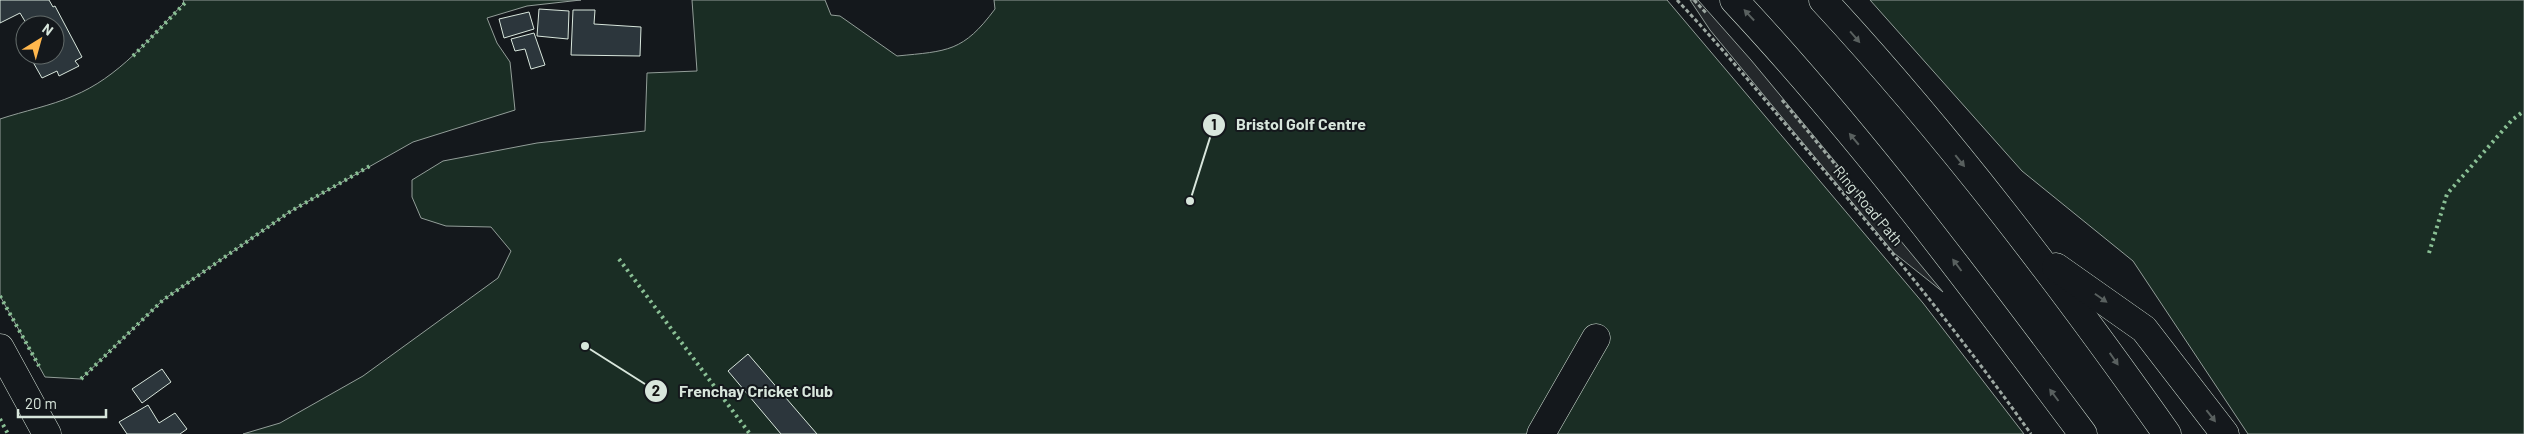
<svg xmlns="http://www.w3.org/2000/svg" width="2524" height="434" font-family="Barlow,sans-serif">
	<rect width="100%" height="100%" fill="#14181c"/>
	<g fill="#1a2d24" stroke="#939e99">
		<path d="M183,0H581L527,6L487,18L497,43L510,62L515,110L413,142L291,211L163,300L81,379L45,377L0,296V119C24,111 50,106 73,96C118,78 151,37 184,3Z"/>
		<path d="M692,0H825L831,15L840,16L897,56C948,51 963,52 995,9L994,0H1667L1923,303L2024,434H243L280,423L363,376L498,278L511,251L491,227L446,226L421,218L412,197V180L443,161L537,143L645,131L647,73L697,71Z"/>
		<polygon points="1870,0 2524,0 2524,434 2248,434 2133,261 2022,171"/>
	</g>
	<polygon fill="#24282b" stroke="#939e99" points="1690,0 1698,0 1751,60 1943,292 1894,253 1710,30"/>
	<g fill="#2c363c" stroke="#d8e6dc">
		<polygon points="0,0 49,0 53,7 55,6 82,57 75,61 79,66 59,76 57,71 42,78 29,55 55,55 55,25 25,25 25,27 23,24 26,23 20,13 0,23"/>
		<polygon points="539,9 569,11 568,39 537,36"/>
		<polygon points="573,10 595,10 594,24 641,27 640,56 571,55"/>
		<polygon points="529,12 534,29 504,38 499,19"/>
		<polygon points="534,33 545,65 531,69 525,49 515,51 511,39"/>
		<polygon points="748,354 817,434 781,434 728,371"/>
		<polygon points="162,369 171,382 142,403 132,389"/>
		<polygon points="148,405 159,423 175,413 187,429 180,434 127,434 119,422"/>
	</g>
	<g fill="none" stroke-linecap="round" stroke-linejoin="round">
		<defs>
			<g id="minor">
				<polyline points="0,348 47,434"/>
				<polyline points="1541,434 1596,338"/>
			</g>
			<g id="major">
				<path d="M1734,0C1861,136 1972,285 2083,434"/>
				<path d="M1823,0C1948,135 2061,284 2167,434"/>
				<polyline points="2056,267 2144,329 2225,434"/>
			</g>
		</defs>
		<use href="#minor" stroke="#d8e6dc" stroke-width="29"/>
		<use href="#major" stroke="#d8e6dc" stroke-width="29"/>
		<g stroke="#9da8a2" stroke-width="3" stroke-dasharray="4 2.5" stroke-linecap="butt">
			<path d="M1677,0C1730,56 1778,116 1828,175C1898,259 1967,344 2031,434"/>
			<polyline points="1694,0 1707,14"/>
			<polyline points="1782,100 1867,203"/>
		</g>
		<use href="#minor" stroke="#14181c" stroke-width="28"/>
		<use href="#major" stroke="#14181c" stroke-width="28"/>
		<g stroke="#8ac095" stroke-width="4" stroke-dasharray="2.5 4" stroke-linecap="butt">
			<polyline points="133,56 185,3 183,0"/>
			<polyline points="2429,253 2447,194 2512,120 2524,111"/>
			<polyline points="619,259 750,434"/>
			<polyline points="0,296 39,366"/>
			<polyline points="81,379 163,300 291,211 370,166"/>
			<polyline points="0,419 8,434"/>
		</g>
	</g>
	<defs><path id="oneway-solid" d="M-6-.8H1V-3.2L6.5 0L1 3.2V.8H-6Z" transform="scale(1.25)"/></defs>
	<g fill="#59605f">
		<use href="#oneway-solid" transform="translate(1749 15) rotate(-133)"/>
		<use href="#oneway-solid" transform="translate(1855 37) rotate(49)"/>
		<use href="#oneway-solid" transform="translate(1854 139) rotate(-130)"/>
		<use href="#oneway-solid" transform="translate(1960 161) rotate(51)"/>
		<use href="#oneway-solid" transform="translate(1957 265) rotate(-127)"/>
		<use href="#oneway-solid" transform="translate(2101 298) rotate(35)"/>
		<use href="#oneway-solid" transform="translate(2114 359) rotate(55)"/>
		<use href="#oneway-solid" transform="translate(2054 395) rotate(-127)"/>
		<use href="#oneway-solid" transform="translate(2211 416) rotate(52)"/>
	</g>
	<g text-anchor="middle" stroke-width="4" stroke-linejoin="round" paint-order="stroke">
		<g font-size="15" fill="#d8e6dc" stroke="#14181c">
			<text transform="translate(1868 206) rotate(50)" y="5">Ring Road Path</text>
		</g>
	</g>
	<path fill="none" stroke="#d8e6dc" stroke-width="2" d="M1190 201L1214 125M585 346L656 391"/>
	<g fill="#d8e6dc" stroke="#14181c" stroke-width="2">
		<circle cx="1190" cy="201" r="5"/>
		<circle cx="585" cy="346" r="5"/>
		<circle cx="1214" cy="125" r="12"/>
		<circle cx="656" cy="391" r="12"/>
	</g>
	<g font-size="15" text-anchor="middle" font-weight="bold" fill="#111">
		<text x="1214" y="130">1</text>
		<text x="656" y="396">2</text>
	</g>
	<g font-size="16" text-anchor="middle" font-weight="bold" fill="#d8e6dc" stroke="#14181c" stroke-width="4" stroke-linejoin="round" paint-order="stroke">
		<text x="1301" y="130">Bristol Golf Centre</text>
		<text x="756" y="397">Frenchay Cricket Club</text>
	</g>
	<g transform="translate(40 40) rotate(37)"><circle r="24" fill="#14181c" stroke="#626a69"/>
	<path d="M0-4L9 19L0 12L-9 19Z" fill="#ffb74d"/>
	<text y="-8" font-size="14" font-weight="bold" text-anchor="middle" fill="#d8e6dc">N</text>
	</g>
	<path d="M18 409v8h88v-8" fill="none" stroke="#d8e6dc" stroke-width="2.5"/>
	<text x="25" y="409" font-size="15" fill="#d8e6dc" stroke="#14181c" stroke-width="4" paint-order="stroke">20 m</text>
</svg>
